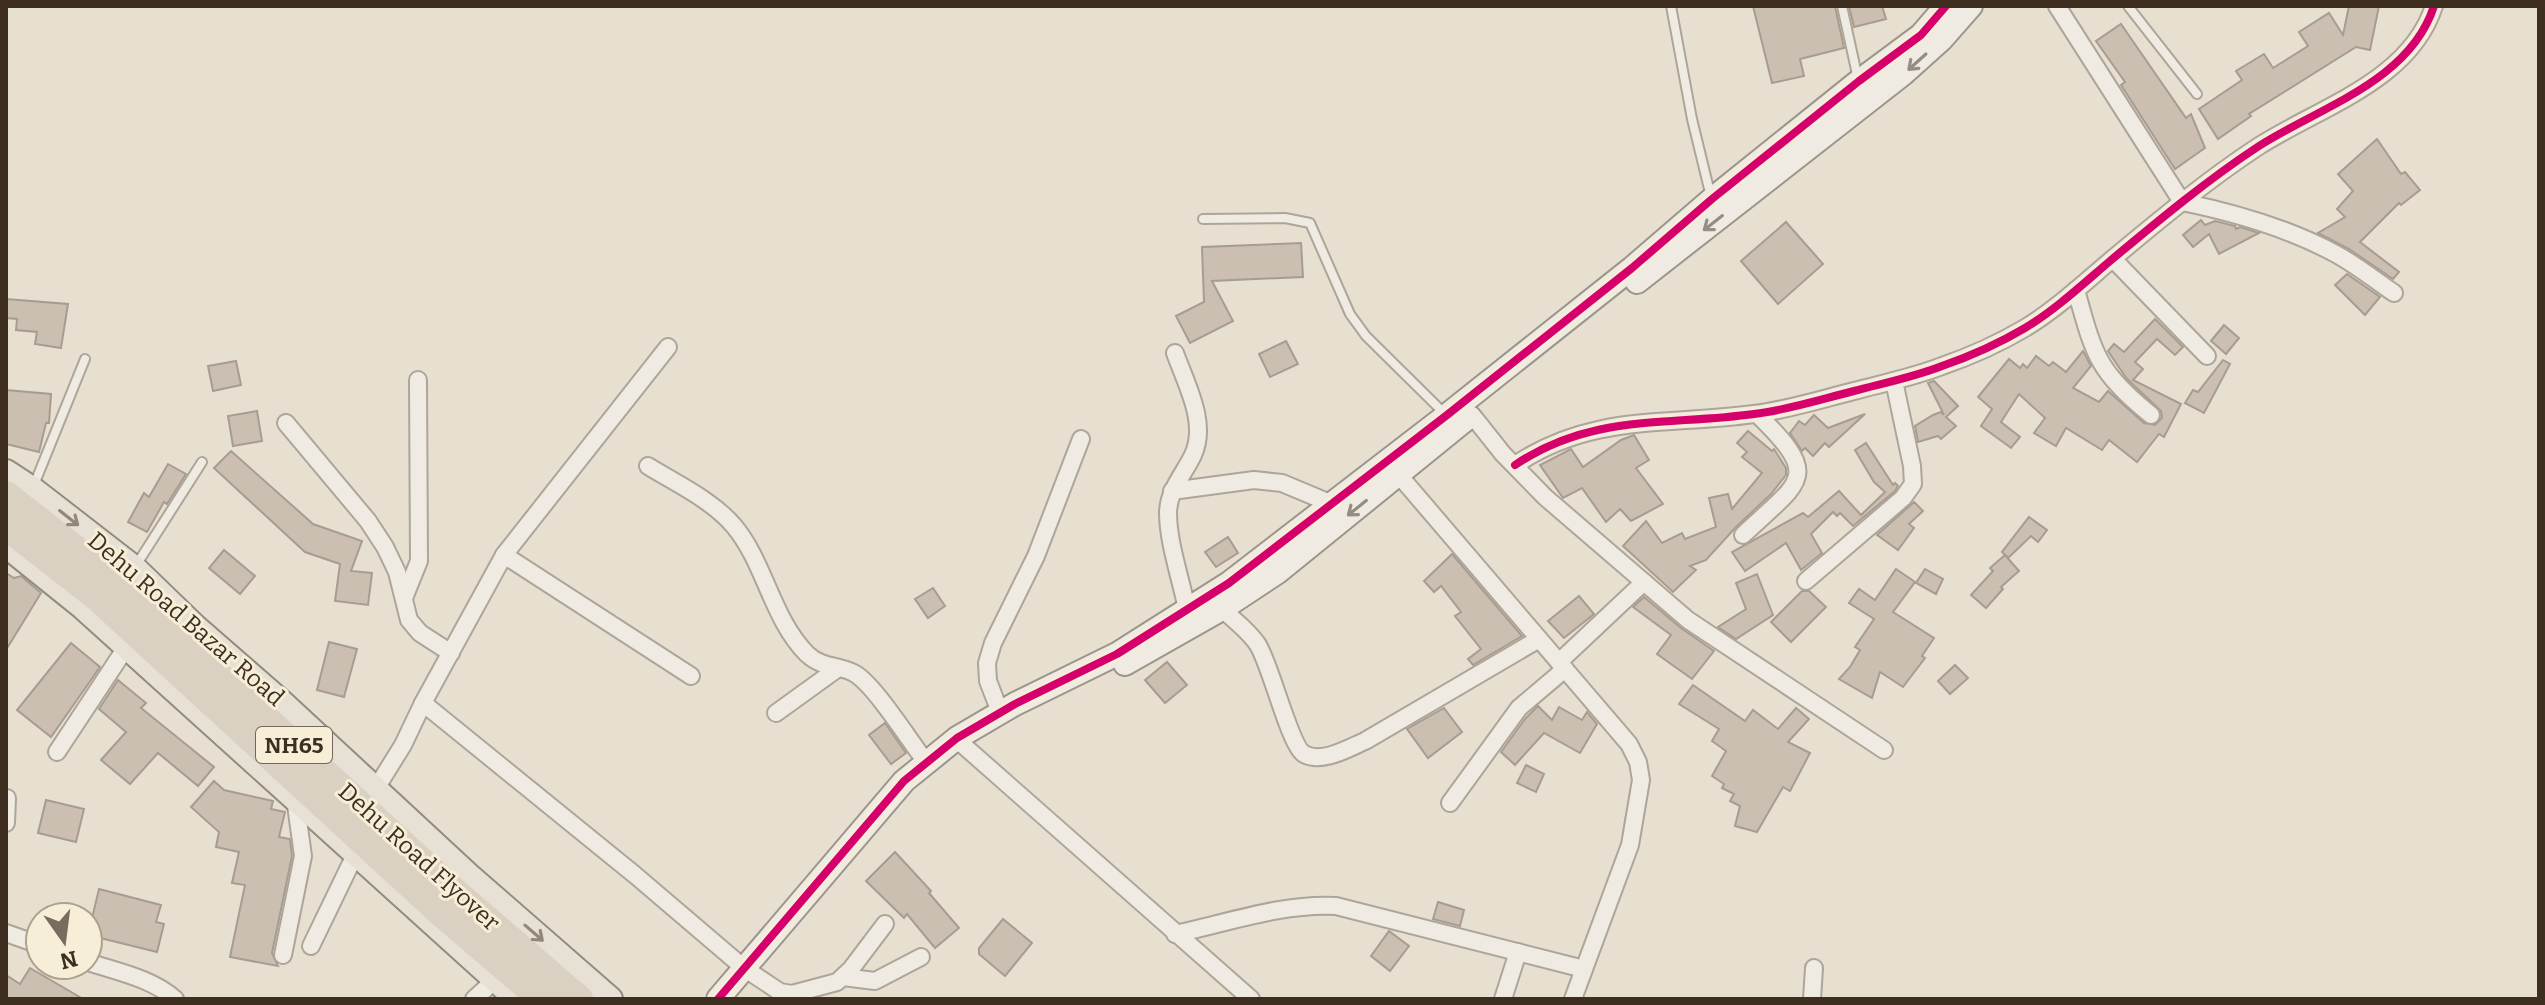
<svg xmlns="http://www.w3.org/2000/svg" width="2545" height="1005" font-family="Bitter,serif">
	<rect width="100%" height="100%" fill="#e7e0d1"/>
	<g fill="#cbbfb2" stroke="#a89c90" stroke-width="2">
		<polygon points="1753,6 1835,6 1844,48 1800,59 1804,76 1772,83"/>
		<polygon points="1849,6 1882,6 1886,19 1854,27"/>
		<polygon points="2349,6 2379,6 2370,50 2356,47 2249,114 2251,116 2218,139 2199,109 2242,80 2236,71 2264,54 2273,68 2308,46 2299,32 2329,13 2343,35"/>
		<polygon points="2121,24 2186,118 2191,114 2205,148 2175,169 2121,85 2125,82 2096,41"/>
		<polygon points="2377,139 2401,174 2405,172 2420,190 2401,205 2399,203 2360,242 2399,272 2393,279 2349,249 2318,233 2345,217 2337,209 2353,191 2338,174"/>
		<polygon points="2201,220 2205,225 2215,221 2235,226 2236,229 2240,227 2259,233 2219,254 2209,234 2193,247 2183,235"/>
		<polygon points="1786,222 1823,264 1778,304 1741,261"/>
		<polygon points="1301,243 1303,277 1212,281 1233,321 1190,343 1176,316 1204,302 1202,247"/>
		<polygon points="2347,274 2380,297 2365,315 2335,285"/>
		<polygon points="6,299 68,304 61,348 35,344 37,332 16,330 17,319 6,318"/>
		<polygon points="2155,319 2183,347 2175,355 2157,339 2135,362 2143,369 2133,380 2181,404 2164,437 2159,434 2137,462 2109,440 2102,450 2066,428 2056,446 2034,433 2045,418 2019,394 2001,422 2020,437 2011,448 1981,426 1992,409 1978,397 2009,359 2020,368 2023,364 2027,368 2036,356 2049,366 2053,362 2066,372 2083,351 2091,366 2073,388 2099,402 2108,391 2144,423 2155,425 2162,418 2161,411 2127,379 2108,351 2114,344 2124,352"/>
		<polygon points="2224,325 2239,338 2226,354 2211,341"/>
		<polygon points="1286,341 1298,364 1270,377 1259,354"/>
		<polygon points="2223,360 2230,364 2204,413 2185,403 2193,390 2198,392"/>
		<polygon points="236,361 241,385 213,391 208,366"/>
		<polygon points="1934,381 1958,406 1946,417 1956,426 1941,439 1938,436 1918,442 1915,426 1933,415 1941,412 1944,415 1928,383"/>
		<polygon points="6,390 51,394 49,423 46,423 39,452 6,444"/>
		<polygon points="257,411 262,441 233,446 228,416"/>
		<polygon points="1865,414 1829,447 1825,443 1813,456 1805,448 1802,451 1790,433 1799,421 1805,425 1814,415 1828,428"/>
		<polygon points="1748,431 1772,451 1774,449 1786,468 1786,475 1771,494 1736,527 1706,560 1690,566 1696,570 1673,592 1623,546 1646,521 1662,543 1682,533 1685,539 1716,527 1709,498 1728,494 1732,509 1762,473 1742,457 1747,452 1737,443"/>
		<polygon points="1634,435 1649,460 1636,468 1663,504 1631,521 1620,509 1606,522 1582,488 1563,498 1540,465 1571,449 1583,467 1621,440"/>
		<polygon points="1866,443 1893,485 1895,483 1898,486 1895,491 1853,526 1840,513 1837,516 1833,512 1811,534 1822,553 1801,570 1786,543 1745,571 1732,552 1803,513 1808,517 1839,491 1861,515 1885,492 1874,482 1855,450"/>
		<polygon points="231,451 313,524 362,541 351,571 372,573 368,605 335,601 340,564 305,552 214,468"/>
		<polygon points="168,464 186,474 167,504 164,502 147,532 128,522 144,493 149,497"/>
		<polygon points="1914,502 1923,511 1909,524 1914,528 1898,550 1877,535"/>
		<polygon points="2029,517 2047,530 2038,542 2031,536 2008,558 2002,552"/>
		<polygon points="1228,537 1238,553 1216,567 1205,552"/>
		<polygon points="224,550 255,576 240,594 209,568"/>
		<polygon points="1452,554 1522,636 1473,665 1468,659 1481,649 1455,616 1461,612 1441,586 1434,592 1424,581"/>
		<polygon points="2005,555 2019,571 2001,587 2003,589 1986,608 1971,595 1993,571 1990,568"/>
		<polygon points="1896,569 1915,582 1893,612 1934,638 1922,656 1925,658 1903,687 1880,672 1872,698 1839,679 1850,667 1860,650 1855,647 1874,619 1849,603 1859,589 1875,600"/>
		<polygon points="1925,569 1943,579 1936,594 1916,583"/>
		<polygon points="6,573 14,578 21,576 41,593 6,650"/>
		<polygon points="1757,574 1773,615 1736,639 1718,627 1746,609 1736,583"/>
		<polygon points="933,588 945,606 928,618 915,599"/>
		<polygon points="1802,591 1809,591 1826,607 1791,642 1771,622"/>
		<polygon points="1579,596 1594,614 1564,638 1548,621"/>
		<polygon points="1644,597 1681,628 1714,651 1692,679 1657,654 1671,635 1633,607"/>
		<polygon points="329,642 357,649 344,697 317,690"/>
		<polygon points="71,643 100,667 51,737 17,710"/>
		<polygon points="1167,662 1187,685 1165,703 1145,680"/>
		<polygon points="1955,665 1968,678 1950,694 1938,681"/>
		<polygon points="118,680 146,703 141,708 214,767 198,786 158,753 130,784 101,760 126,732 99,709"/>
		<polygon points="1693,685 1745,721 1753,710 1778,729 1796,708 1809,719 1788,742 1810,753 1790,791 1783,787 1757,832 1735,826 1740,806 1730,801 1734,794 1722,788 1724,784 1712,776 1726,751 1712,741 1719,729 1679,704"/>
		<polygon points="1538,706 1552,720 1559,707 1582,720 1587,712 1597,724 1580,753 1544,733 1515,765 1501,752 1525,719"/>
		<polygon points="1444,708 1462,732 1428,758 1407,729"/>
		<polygon points="885,723 906,753 891,764 869,735"/>
		<polygon points="1526,765 1544,774 1536,792 1517,783"/>
		<polygon points="214,781 224,790 273,801 271,809 285,812 279,837 290,839 292,856 272,953 278,966 230,957 245,885 232,883 239,852 216,847 219,832 191,807"/>
		<polygon points="46,800 84,809 76,842 38,833"/>
		<polygon points="895,852 931,891 929,893 959,928 935,948 907,914 904,918 866,881"/>
		<polygon points="99,889 161,905 156,922 164,924 157,952 88,935"/>
		<polygon points="1438,902 1464,910 1460,926 1433,919"/>
		<polygon points="1003,919 1032,943 1005,976 979,954 979,948"/>
		<polygon points="1389,931 1409,946 1390,971 1371,956"/>
		<polygon points="30,968 83,999 6,999 6,975 20,984"/>
	</g>
	<g fill="none" stroke-linecap="round" stroke-linejoin="round">
		<defs>
			<g id="lane">
				<polyline points="1671,6 1692,119 1711,197"/>
				<polyline points="1842,6 1858,79"/>
				<polyline points="2128,6 2197,94"/>
				<polyline points="1203,219 1285,218 1310,223 1350,314 1366,336 1446,415"/>
				<polyline points="34,485 85,359"/>
				<polyline points="137,564 202,462"/>
			</g>
			<g id="street">
				<path d="M2057,6L2182,202C2236,213 2288,228 2336,254C2356,265 2375,280 2394,293"/>
				<polyline points="2113,259 2207,356"/>
				<path d="M2076,290C2094,354 2097,372 2151,415"/>
				<path d="M1175,353C1186,384 1208,423 1193,455C1184,474 1169,489 1168,512C1168,544 1181,578 1187,610"/>
				<polyline points="1472,415 1503,454 1545,497 1688,620 1884,750"/>
				<polyline points="286,423 368,521 385,547 397,572 409,620 420,633 451,653"/>
				<path d="M1515,465C1592,413 1667,426 1754,414C1788,410 1822,399 1854,391C1884,383 1914,377 1942,366C1971,356 1998,344 2025,328C2055,310 2083,284 2110,261C2158,221 2207,180 2259,146C2320,107 2410,81 2434,6"/>
				<path d="M648,466C677,484 712,500 734,526C765,563 772,619 807,654C824,670 842,664 857,675C877,689 909,740 926,762"/>
				<polyline points="1398,474 1629,744 1638,762 1641,780 1630,845 1573,999"/>
				<polyline points="1172,491 1254,480 1282,483 1332,504"/>
				<path d="M1743,535C1801,480 1823,478 1757,414"/>
				<polyline points="504,555 691,676"/>
				<polyline points="1806,581 1903,498 1913,484 1912,466 1894,381"/>
				<polyline points="404,598 419,561 418,380"/>
				<path d="M1222,609C1234,620 1249,631 1258,645C1271,666 1290,746 1304,754C1322,764 1349,748 1365,741L1539,639"/>
				<polyline points="1559,662 1644,582"/>
				<polyline points="423,703 635,875 744,968 780,992 792,994 837,982 851,969 885,924"/>
				<polyline points="1000,712 988,681 987,663 993,643 1036,556 1081,439"/>
				<polyline points="776,713 837,669"/>
				<polyline points="963,745 1251,999"/>
				<polyline points="57,752 127,646"/>
				<polyline points="375,790 403,745 423,703 504,555 668,347"/>
				<polyline points="1450,803 1519,708 1565,669"/>
				<polyline points="6,823 7,798"/>
				<polyline points="6,933 40,945"/>
				<path d="M1175,934C1227,923 1283,903 1336,906L1584,969"/>
				<polyline points="311,946 355,855"/>
				<polyline points="283,955 303,856 295,798"/>
				<path d="M88,962C118,972 151,978 175,999"/>
				<polyline points="843,977 875,981 921,957"/>
				<polyline points="474,999 495,980"/>
				<polyline points="1503,999 1518,952"/>
				<polyline points="1812,999 1814,968"/>
			</g>
			<g id="secondary">
				<polyline points="1637,282 1903,74 1942,39 1971,6"/>
				<polyline points="1125,664 1222,609 1278,572 1469,417"/>
				<polyline points="718,999 904,781 957,738 1015,704 1117,654 1229,583 1447,415 1632,268 1712,199 1859,81 1921,35 1946,6"/>
			</g>
			<g id="primary">
				<polyline points="6,472 32,489 134,568 194,626 280,701 469,876 610,999"/>
				<polyline points="6,545 83,607 517,999"/>
			</g>
			<g id="highway">
				<polyline points="6,495 113,579 456,893 579,999"/>
				<polyline points="6,526 97,597 438,910 542,999"/>
			</g>
		</defs>
		<use href="#lane" stroke="#ada599" stroke-width="12"/>
		<use href="#street" stroke="#ada599" stroke-width="20"/>
		<use href="#secondary" stroke="#9c958a" stroke-width="26"/>
		<use href="#primary" stroke="#928b80" stroke-width="28"/>
		<use href="#highway" stroke="#928b80" stroke-width="32"/>
		<use href="#lane" stroke="#efebe3" stroke-width="8"/>
		<use href="#street" stroke="#efebe3" stroke-width="16"/>
		<use href="#secondary" stroke="#efebe3" stroke-width="22"/>
		<use href="#primary" stroke="#e6e1d4" stroke-width="24"/>
		<use href="#highway" stroke="#dad1c2" stroke-width="28"/>
		<defs>
			<g id="cycleway">
				<path d="M1515,465C1592,413 1667,426 1754,414C1788,410 1822,399 1854,391C1884,383 1914,377 1942,366C1971,356 1998,344 2025,328C2055,310 2083,284 2110,261C2158,221 2207,180 2259,146C2320,107 2410,81 2434,6"/>
				<polyline points="718,999 904,781 957,738 1015,704 1117,654 1229,583 1447,415 1632,268 1712,199 1859,81 1921,35 1946,6"/>
			</g>
		</defs>
		<use href="#cycleway" stroke="#f7eed8" stroke-width="13"/>
		<use href="#cycleway" stroke="#d6006c" stroke-width="8"/>
	</g>
	<defs><path id="oneway-shaft" d="M-6 0H5M1.5-3L5.5 0L1.5 3" fill="none" stroke-width="1.6" stroke-linecap="round" stroke-linejoin="round" transform="scale(2)"/></defs>
	<g stroke="#968c82">
		<use href="#oneway-shaft" transform="translate(1917 62) rotate(138)"/>
		<use href="#oneway-shaft" transform="translate(1713 223) rotate(142)"/>
		<use href="#oneway-shaft" transform="translate(1357 508) rotate(141)"/>
	</g>
	<g stroke="#92887a">
		<use href="#oneway-shaft" transform="translate(69 518) rotate(38)"/>
		<use href="#oneway-shaft" transform="translate(534 933) rotate(41)"/>
	</g>
	<g text-anchor="middle" stroke-width="6" stroke-linejoin="round" paint-order="stroke">
		<rect fill="#f7eed8" stroke="#756857" stroke-width="2" x="256" y="727" width="76" height="36" rx="6"/>
		<g font-size="22" font-weight="bold" fill="#3d2e20">
			<text x="294" y="753">NH65</text>
		</g>
		<g font-size="24" fill="#3d2e20" stroke="#f7eed8">
			<text transform="translate(186 619) rotate(41)" y="8">Dehu Road Bazar Road</text>
			<text transform="translate(419 857) rotate(42)" y="8">Dehu Road Flyover</text>
		</g>
	</g>
	<rect width="2545" height="1005" fill="none" stroke="#3d2e20" stroke-width="16"/>
	<g transform="translate(64 941) rotate(166)"><circle r="38" fill="#f7eed8" stroke="#ada18e" stroke-width="2"/>
	<path d="M0-6L14 30L0 20L-14 30Z" fill="#786c5e"/>
	<text y="-12" font-size="22" font-weight="bold" text-anchor="middle" fill="#3d2e20">N</text>
	</g>
</svg>
